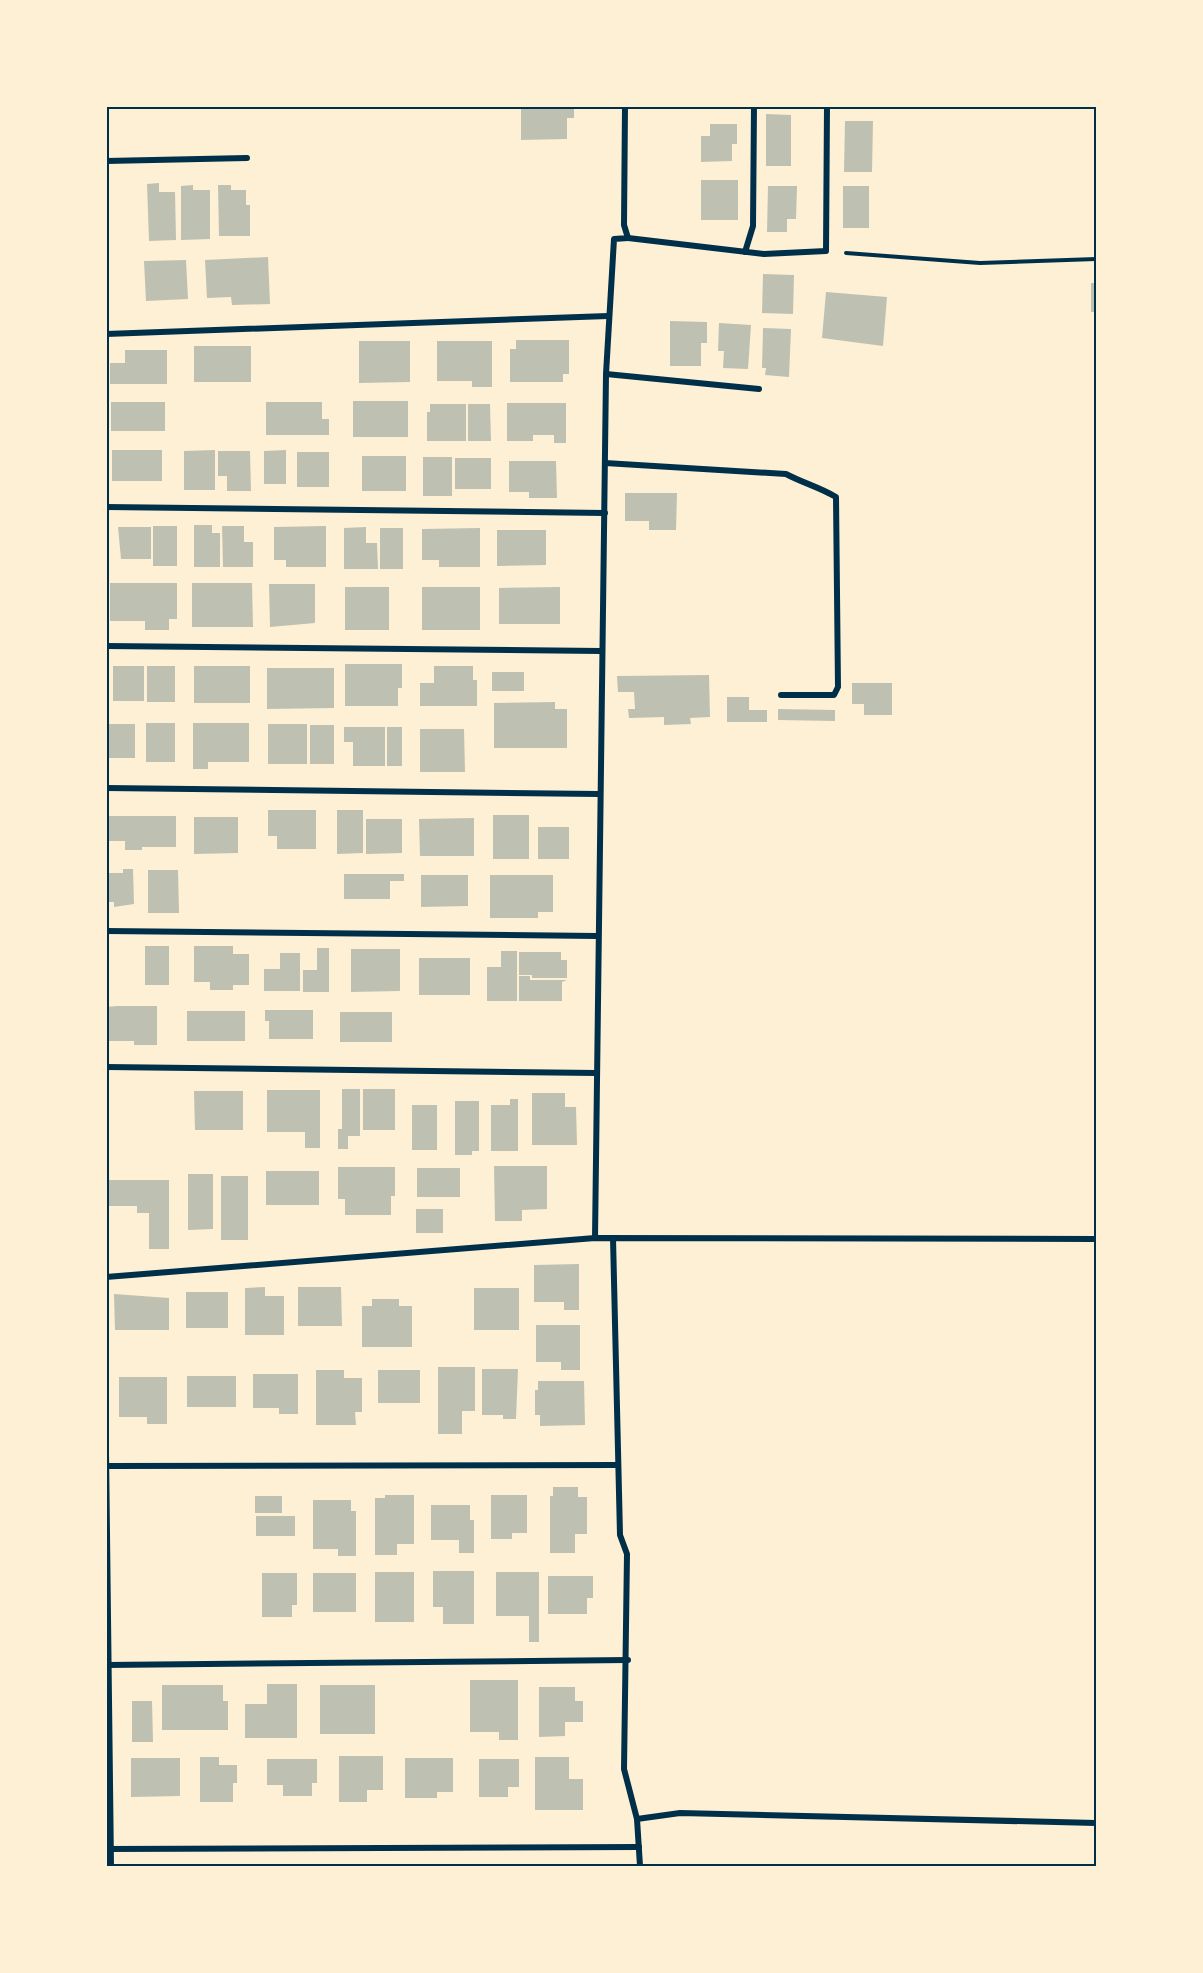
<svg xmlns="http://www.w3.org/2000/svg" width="1203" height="1973" font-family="'IBM Plex Sans',sans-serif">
	<rect width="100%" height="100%" fill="#fdf0d5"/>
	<g fill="#bec0b2">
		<polygon points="521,106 574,106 574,118 567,118 567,139 521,140"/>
		<polygon points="766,114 791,115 791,166 766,166"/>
		<polygon points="845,121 873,121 872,172 844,172"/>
		<polygon points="710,124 737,124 737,144 732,144 732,161 701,162 701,136 710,136"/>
		<rect x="701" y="180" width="37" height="40"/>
		<polygon points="159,183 159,192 175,192 176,240 149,241 147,184"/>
		<polygon points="193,185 193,190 210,190 210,239 181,240 181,186"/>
		<polygon points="218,185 231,185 231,190 246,190 246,205 250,205 250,236 219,236"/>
		<polygon points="768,186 797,186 796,219 787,219 787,232 767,232"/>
		<rect x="843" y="186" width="26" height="42"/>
		<polygon points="268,257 270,304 232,305 231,297 207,298 205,260"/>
		<polygon points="186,260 188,299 146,301 144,261"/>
		<polygon points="763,274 794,275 793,314 762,313"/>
		<rect x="1091" y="283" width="5" height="29"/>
		<polygon points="826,292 887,297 883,346 822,338"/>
		<polygon points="670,321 707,322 707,343 701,343 701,366 670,366"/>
		<polygon points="719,323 751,325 748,369 723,368 724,351 718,351"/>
		<polygon points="763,328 791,329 789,377 765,375 766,368 762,368"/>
		<polygon points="516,340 569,340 569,374 563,374 563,382 510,382 510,349 516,349"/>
		<polygon points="359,341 410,341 410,382 359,383"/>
		<polygon points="437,341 492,341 492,387 472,387 472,381 437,381"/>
		<rect x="194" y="346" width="57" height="36"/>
		<polygon points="125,350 167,350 167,384 110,384 110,363 125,363"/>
		<rect x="353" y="401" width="55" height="36"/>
		<rect x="111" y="402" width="54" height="29"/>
		<polygon points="266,402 322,402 322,419 329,419 329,435 266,435"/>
		<polygon points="507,403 566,403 566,443 554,443 554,435 533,435 533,441 507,441"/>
		<polygon points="430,404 466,404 466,441 427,441 427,412 430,412"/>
		<polygon points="468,404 490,404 491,441 468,441"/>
		<rect x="112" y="450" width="50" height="31"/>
		<polygon points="215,450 215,490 184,490 184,451"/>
		<polygon points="286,450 286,484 264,484 264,451"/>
		<polygon points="218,451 250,451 251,491 227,491 227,476 218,476"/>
		<rect x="297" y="452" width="32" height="35"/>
		<rect x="362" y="456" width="44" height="35"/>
		<rect x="423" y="457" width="29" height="39"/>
		<rect x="455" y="458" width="36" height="31"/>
		<polygon points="509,461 556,461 557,498 529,498 529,492 509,492"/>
		<polygon points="625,493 677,493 676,530 649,530 649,521 625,521"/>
		<polygon points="194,525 212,525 212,533 220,533 220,567 194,567"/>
		<rect x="153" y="526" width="24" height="40"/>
		<polygon points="222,526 244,526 244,542 253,542 253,567 223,567"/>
		<polygon points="326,526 326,567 286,567 286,560 274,560 274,527"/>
		<polygon points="118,527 151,527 151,559 121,559"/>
		<polygon points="366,527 366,543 377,543 378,569 344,569 344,528"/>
		<rect x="380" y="528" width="23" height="41"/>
		<polygon points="480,528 480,567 439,567 439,560 422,560 422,529"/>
		<polygon points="497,530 546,530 546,565 497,566"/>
		<polygon points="110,583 177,583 177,619 169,619 169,630 145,630 145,621 110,621"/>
		<polygon points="192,583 252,583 253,627 192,627"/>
		<polygon points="269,584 315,584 315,623 270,627"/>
		<rect x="345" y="587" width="44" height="43"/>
		<rect x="422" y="587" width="58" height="43"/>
		<polygon points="560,587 560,624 499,624 499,588"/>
		<polygon points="345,664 402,664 402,688 398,688 398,706 345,706"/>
		<rect x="113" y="666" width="31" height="35"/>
		<rect x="147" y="666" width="28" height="36"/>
		<rect x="194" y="666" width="56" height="37"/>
		<polygon points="434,666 473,666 473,680 477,680 477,706 420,706 420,683 434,683"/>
		<polygon points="267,668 334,668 334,708 267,709"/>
		<rect x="492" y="672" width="32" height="19"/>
		<polygon points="709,675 710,717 690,718 691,724 664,725 664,717 629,718 628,709 635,709 634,692 618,692 617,676"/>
		<polygon points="852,683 892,683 892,715 864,715 864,704 852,704"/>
		<polygon points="727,697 749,697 749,710 767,710 767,722 727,722"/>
		<polygon points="555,702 555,709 567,709 567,748 494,748 494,703"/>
		<polygon points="778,709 835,710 835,721 778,720"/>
		<rect x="146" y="723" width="29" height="39"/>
		<polygon points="193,723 249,723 249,762 208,762 208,769 193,769"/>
		<rect x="109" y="724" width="26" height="34"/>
		<rect x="268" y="724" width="39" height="40"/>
		<rect x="310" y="725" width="24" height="39"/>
		<polygon points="344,727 385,727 385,766 353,766 353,742 344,742"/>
		<rect x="387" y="727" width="15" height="39"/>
		<polygon points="420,729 464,729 465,772 420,772"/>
		<polygon points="268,810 316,810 316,849 277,849 277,836 268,836"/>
		<polygon points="337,810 363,810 363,853 337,854"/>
		<rect x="493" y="815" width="36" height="44"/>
		<polygon points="108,816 176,816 176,847 142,847 142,850 125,850 125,841 108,841"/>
		<polygon points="194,817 238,817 238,853 194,854"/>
		<polygon points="474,818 474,856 420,856 419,819"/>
		<polygon points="366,819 402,819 402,853 366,854"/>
		<rect x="538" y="827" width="31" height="32"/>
		<polygon points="123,869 133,869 134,904 114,907 114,902 106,902 106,873 123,873"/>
		<polygon points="148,870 178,870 179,913 148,913"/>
		<polygon points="344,874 404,874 404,881 390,881 390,899 344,899"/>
		<polygon points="421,875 468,875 468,906 421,907"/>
		<polygon points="490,875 553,875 553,912 538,912 538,918 490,918"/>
		<rect x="145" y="946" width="24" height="39"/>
		<polygon points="194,946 233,946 233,954 249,954 249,985 233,985 233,990 210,990 210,982 194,982"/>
		<polygon points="317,948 329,948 329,992 303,992 303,970 317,970"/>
		<polygon points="351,949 400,949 400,991 351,992"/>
		<polygon points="501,951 517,951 517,1001 487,1001 487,967 501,967"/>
		<polygon points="519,952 561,952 561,960 567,960 567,978 532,978 532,975 519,975"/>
		<polygon points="280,953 300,953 300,991 264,991 264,969 280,969"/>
		<rect x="419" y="958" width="51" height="37"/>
		<polygon points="519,976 530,976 530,980 567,980 562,982 562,1001 519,1001"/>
		<polygon points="117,1006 157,1006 157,1045 134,1045 134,1041 106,1041 106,1007"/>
		<polygon points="265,1010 313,1010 313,1039 269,1039 269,1021 265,1021"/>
		<rect x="187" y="1011" width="58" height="30"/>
		<rect x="340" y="1012" width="52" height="30"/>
		<polygon points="342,1089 360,1089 360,1136 348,1136 348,1149 338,1149 338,1129 342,1129"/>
		<rect x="363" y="1089" width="32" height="41"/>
		<polygon points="267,1090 320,1090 320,1148 305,1148 305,1132 267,1132"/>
		<polygon points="194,1091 243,1091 243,1130 195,1130"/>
		<polygon points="532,1093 565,1093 565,1107 576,1107 577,1145 532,1145"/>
		<polygon points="510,1099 518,1099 518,1151 491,1151 491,1105 510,1105"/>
		<polygon points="455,1101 479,1101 479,1151 472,1151 472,1155 455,1155"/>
		<rect x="412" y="1105" width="25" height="45"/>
		<polygon points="494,1166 547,1166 547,1209 522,1210 522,1221 495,1221"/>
		<polygon points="338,1167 395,1167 395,1196 391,1196 391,1215 345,1215 345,1199 338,1199"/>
		<rect x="417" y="1168" width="43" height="29"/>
		<rect x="266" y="1171" width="53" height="34"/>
		<polygon points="188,1174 213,1174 213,1229 188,1230"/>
		<rect x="221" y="1176" width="27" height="64"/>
		<polygon points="106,1180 169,1180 169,1249 149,1249 149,1213 137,1213 137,1206 109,1206 109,1216 106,1216"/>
		<rect x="416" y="1209" width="27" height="24"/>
		<polygon points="579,1264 579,1310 564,1310 564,1302 534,1302 534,1265"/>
		<polygon points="265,1287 265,1296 284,1296 284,1335 245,1335 245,1288"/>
		<polygon points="298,1287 341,1287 342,1326 298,1326"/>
		<rect x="474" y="1288" width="45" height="42"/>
		<rect x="186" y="1292" width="42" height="36"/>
		<polygon points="114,1294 169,1298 169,1330 115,1330"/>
		<polygon points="372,1299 399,1299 399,1306 412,1306 412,1347 362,1347 362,1306 372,1306"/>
		<polygon points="536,1325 580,1325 580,1370 561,1370 561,1362 536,1362"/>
		<polygon points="438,1367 475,1367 475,1411 462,1411 462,1434 438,1434"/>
		<polygon points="482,1369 518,1369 516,1419 503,1419 503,1415 482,1415"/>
		<polygon points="316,1370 344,1370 344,1378 362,1378 362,1412 355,1412 356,1425 316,1425"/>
		<rect x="378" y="1370" width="42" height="33"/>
		<polygon points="253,1374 298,1374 298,1414 279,1414 279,1408 253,1408"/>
		<rect x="187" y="1376" width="49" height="31"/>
		<polygon points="119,1377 167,1377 167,1424 147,1424 147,1417 119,1417"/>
		<polygon points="538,1381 584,1381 585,1425 540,1426 540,1415 535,1415 535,1390 538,1390"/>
		<polygon points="553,1487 578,1487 578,1497 587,1497 587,1534 575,1534 575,1553 550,1553 550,1496 553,1496"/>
		<polygon points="385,1495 414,1495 414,1544 397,1544 397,1555 375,1555 375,1498 385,1498"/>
		<polygon points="491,1495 527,1495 527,1533 512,1533 512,1539 491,1539"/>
		<rect x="255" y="1496" width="27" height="17"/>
		<polygon points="313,1500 351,1500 351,1511 356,1511 356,1556 338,1556 338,1549 313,1549"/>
		<polygon points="431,1505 470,1505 470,1520 474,1520 474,1553 459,1553 459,1540 431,1540"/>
		<rect x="256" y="1516" width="39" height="20"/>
		<polygon points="433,1571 474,1571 474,1624 443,1624 443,1607 433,1607"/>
		<rect x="375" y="1572" width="39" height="50"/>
		<polygon points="496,1572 539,1572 539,1642 529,1642 529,1616 496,1616"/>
		<polygon points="262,1573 297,1573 297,1605 292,1605 292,1617 262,1617"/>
		<rect x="313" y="1573" width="43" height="39"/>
		<polygon points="548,1576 593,1576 593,1598 587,1598 587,1614 548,1614"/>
		<polygon points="470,1680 518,1680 518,1740 499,1740 499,1732 470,1732"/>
		<polygon points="267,1684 297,1684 297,1738 245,1738 245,1704 267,1704"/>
		<polygon points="162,1685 223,1685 223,1701 228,1701 228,1730 162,1730"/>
		<rect x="320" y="1685" width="55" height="49"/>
		<polygon points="539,1687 575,1687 575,1701 583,1701 583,1722 565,1722 565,1736 539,1737"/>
		<polygon points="132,1701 152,1701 153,1742 132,1742"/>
		<polygon points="339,1756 383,1756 383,1790 367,1790 367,1802 339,1802"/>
		<polygon points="200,1757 219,1757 219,1765 237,1765 237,1783 233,1783 233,1802 200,1802"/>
		<polygon points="535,1757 569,1757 569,1779 583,1779 583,1810 535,1810"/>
		<polygon points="131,1758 180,1758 180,1796 131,1797"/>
		<polygon points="405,1758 453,1758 453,1792 437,1792 437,1798 405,1798"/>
		<polygon points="267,1759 317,1759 317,1783 312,1783 312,1796 283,1796 283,1785 267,1785"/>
		<polygon points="479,1759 519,1759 519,1787 508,1787 508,1797 479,1797"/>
	</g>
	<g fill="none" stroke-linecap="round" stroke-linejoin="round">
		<polyline stroke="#003049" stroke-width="4" points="846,253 980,263 1096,259"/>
		<g stroke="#003049" stroke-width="6">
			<polyline points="106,161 247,158"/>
			<polyline points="628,238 764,254 826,251 827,106"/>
			<polyline points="745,252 753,226 754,106"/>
			<polyline points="106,334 608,316"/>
			<polyline points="606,374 759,389"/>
			<path d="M605,463L786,474C803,483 819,487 836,497L838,687L834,695H781"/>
			<polyline points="106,507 605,513"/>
			<polyline points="106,646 601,651"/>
			<polyline points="106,788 599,794"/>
			<polyline points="106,931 597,936"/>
			<polyline points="106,1067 597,1073"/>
			<polyline points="595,1238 606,374 614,239 628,238 624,225 625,106"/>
			<polyline points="613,1238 620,1535 627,1554 624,1769 637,1819 640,1866"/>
			<polyline points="106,1277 595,1238 1096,1239"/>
			<polyline points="106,1452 111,1866"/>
			<polyline points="108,1466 618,1465"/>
			<polyline points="106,1665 628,1660"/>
			<polyline points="637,1819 680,1813 1096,1823"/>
			<polyline points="106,1849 639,1847"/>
		</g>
	</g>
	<rect width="1203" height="1973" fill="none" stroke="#fdf0d5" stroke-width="216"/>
	<rect x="108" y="108" width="987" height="1757" fill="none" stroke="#003049" stroke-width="2"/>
</svg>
